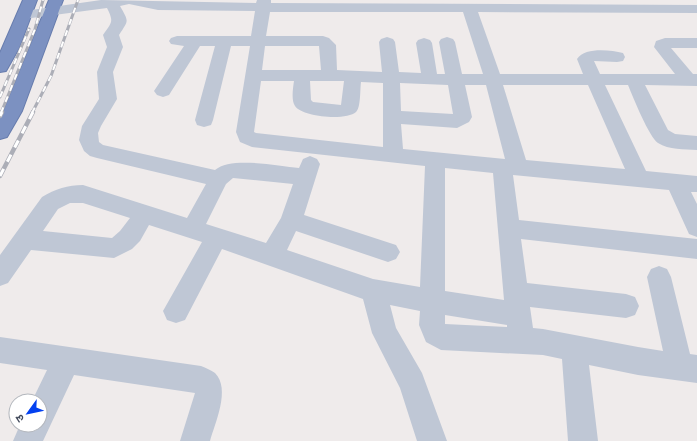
<svg xmlns="http://www.w3.org/2000/svg" width="697" height="441" font-family="'IBM Plex Sans','Noto Sans Devanagari',sans-serif">
	<rect width="100%" height="100%" fill="#efebeb"/>
	<g fill="none" stroke-linecap="round" stroke-linejoin="round">
		<defs>
			<g id="highway">
				<polygon points="23,0 37,0 19,48 6,71 0,72 0,53"/>
				<polygon points="49,0 63,0 22,111 7,137 0,139 0,117 4,110"/>
			</g>
		</defs>
		<use href="#highway" stroke="#677cad" stroke-width="2"/>
		<g fill="#bfc7d5" fill-rule="evenodd">
			<path d="M101,0L256,3L257,0H271V3L697,5V13L478,12L500,74H583L577,59C585,47 610,50 623,53L625,57L623,61L617,62L594,61L600,74H675L654,47L656,41L665,38H697V48H671L693,74H697V86L645,85L668,130L675,134L697,136V150C684,149 669,150 658,143C649,137 633,97 628,85H605L646,171L697,176V192H691L697,204V237L689,234L669,190L513,175L519,220L697,239V259L521,239L527,283L626,294L635,297L639,306L635,315L626,318L530,307L533,328L543,329L638,347L663,351L647,277L651,269L659,266L667,269L671,277L690,354L697,355V383L638,375L589,365L598,441H568L562,359L543,355L441,350L426,342L419,325L420,311L390,305L396,328L422,373L447,441H417L400,388L372,333L363,299L222,249L185,320L176,323L167,320L163,311L202,242L149,225L140,241L132,249L114,258L31,250L8,283L0,286V255L42,197C55,189 68,185 83,185L187,218L206,184L97,158L90,156L84,151L79,140L82,126L99,99L97,72L107,47L103,35C112,22 114,22 107,8L24,19L19,18L17,15L19,12L24,11ZM129,4L158,10L255,11L251,36H177L171,38L169,41L171,44L184,46L154,91L157,95L163,97L169,95L200,46H215L195,120L197,125L204,127L211,125L213,120L231,46H250L236,132L240,142L252,147L425,166L420,287L373,279L287,250L296,231L388,262L396,259L400,252L396,245L304,215L320,164L317,159L310,156L303,159L299,168C277,166 231,156 215,170L103,145L99,142L98,133L101,126L117,99L113,72L123,47L119,35C129,20 129,22 120,6ZM270,12H463L483,74H462L455,42L453,39L447,37L441,39L439,42L445,74H437L432,43L430,40L424,38L418,40L416,43L421,73L399,72L395,42L393,39L387,37L381,39L379,42L382,72L337,70L336,45L329,38L323,36H266ZM265,46H319L321,70H262ZM261,81H294C293,88 291,100 295,106C302,117 346,121 356,112C361,108 360,88 361,82L383,83V147L256,133L254,132ZM310,81H344L341,105L313,102L311,100ZM400,83L448,85L453,114L401,111ZM465,85H486L505,159L403,149L401,124L457,128L469,122L472,117ZM503,85H588L625,169L526,160ZM445,168L493,173L504,300L445,291ZM233,178L293,184L281,218L266,243L206,224L226,184ZM70,203H83L130,218L120,231L112,238L43,231L58,209ZM445,315L507,325V327L445,324Z"/>
			<path d="M0,337L201,366C206,368 211,370 215,373C231,389 215,423 210,441H180L195,393L74,375L43,441H13L20,425H40V401H32L47,370L0,363Z"/>
		</g>
		<use href="#highway" fill="#7c91c1" fill-rule="evenodd"/>
		<defs>
			<g id="rail-far1">
				<polyline points="0,97 29,29"/>
				<polyline points="1,113 35,29 43,0"/>
				<polyline points="32,113 51,76 78,0"/>
			</g>
			<g id="rail">
				<polyline points="0,116 2,112"/>
				<polyline points="0,176 33,112"/>
			</g>
		</defs>
		<use href="#rail-far1" stroke="#acaeb7" stroke-width="3"/>
		<use href="#rail" stroke="#acaeb7" stroke-width="4.5"/>
		<use href="#rail-far1" stroke="#fff" stroke-width="2" stroke-dasharray="6" stroke-linecap="butt"/>
		<use href="#rail" stroke="#fff" stroke-width="3" stroke-dasharray="8" stroke-linecap="butt"/>
	</g>
	<g transform="translate(28 413) rotate(237)"><circle r="19" fill="#ffffff" stroke="#b3b7bd"/>
	<path d="M0-3L7 15L0 10L-7 15Z" fill="#0340f0"/>
	<text y="-6" font-size="11" font-weight="bold" text-anchor="middle" fill="#424a5b">उ</text>
	</g>
</svg>
